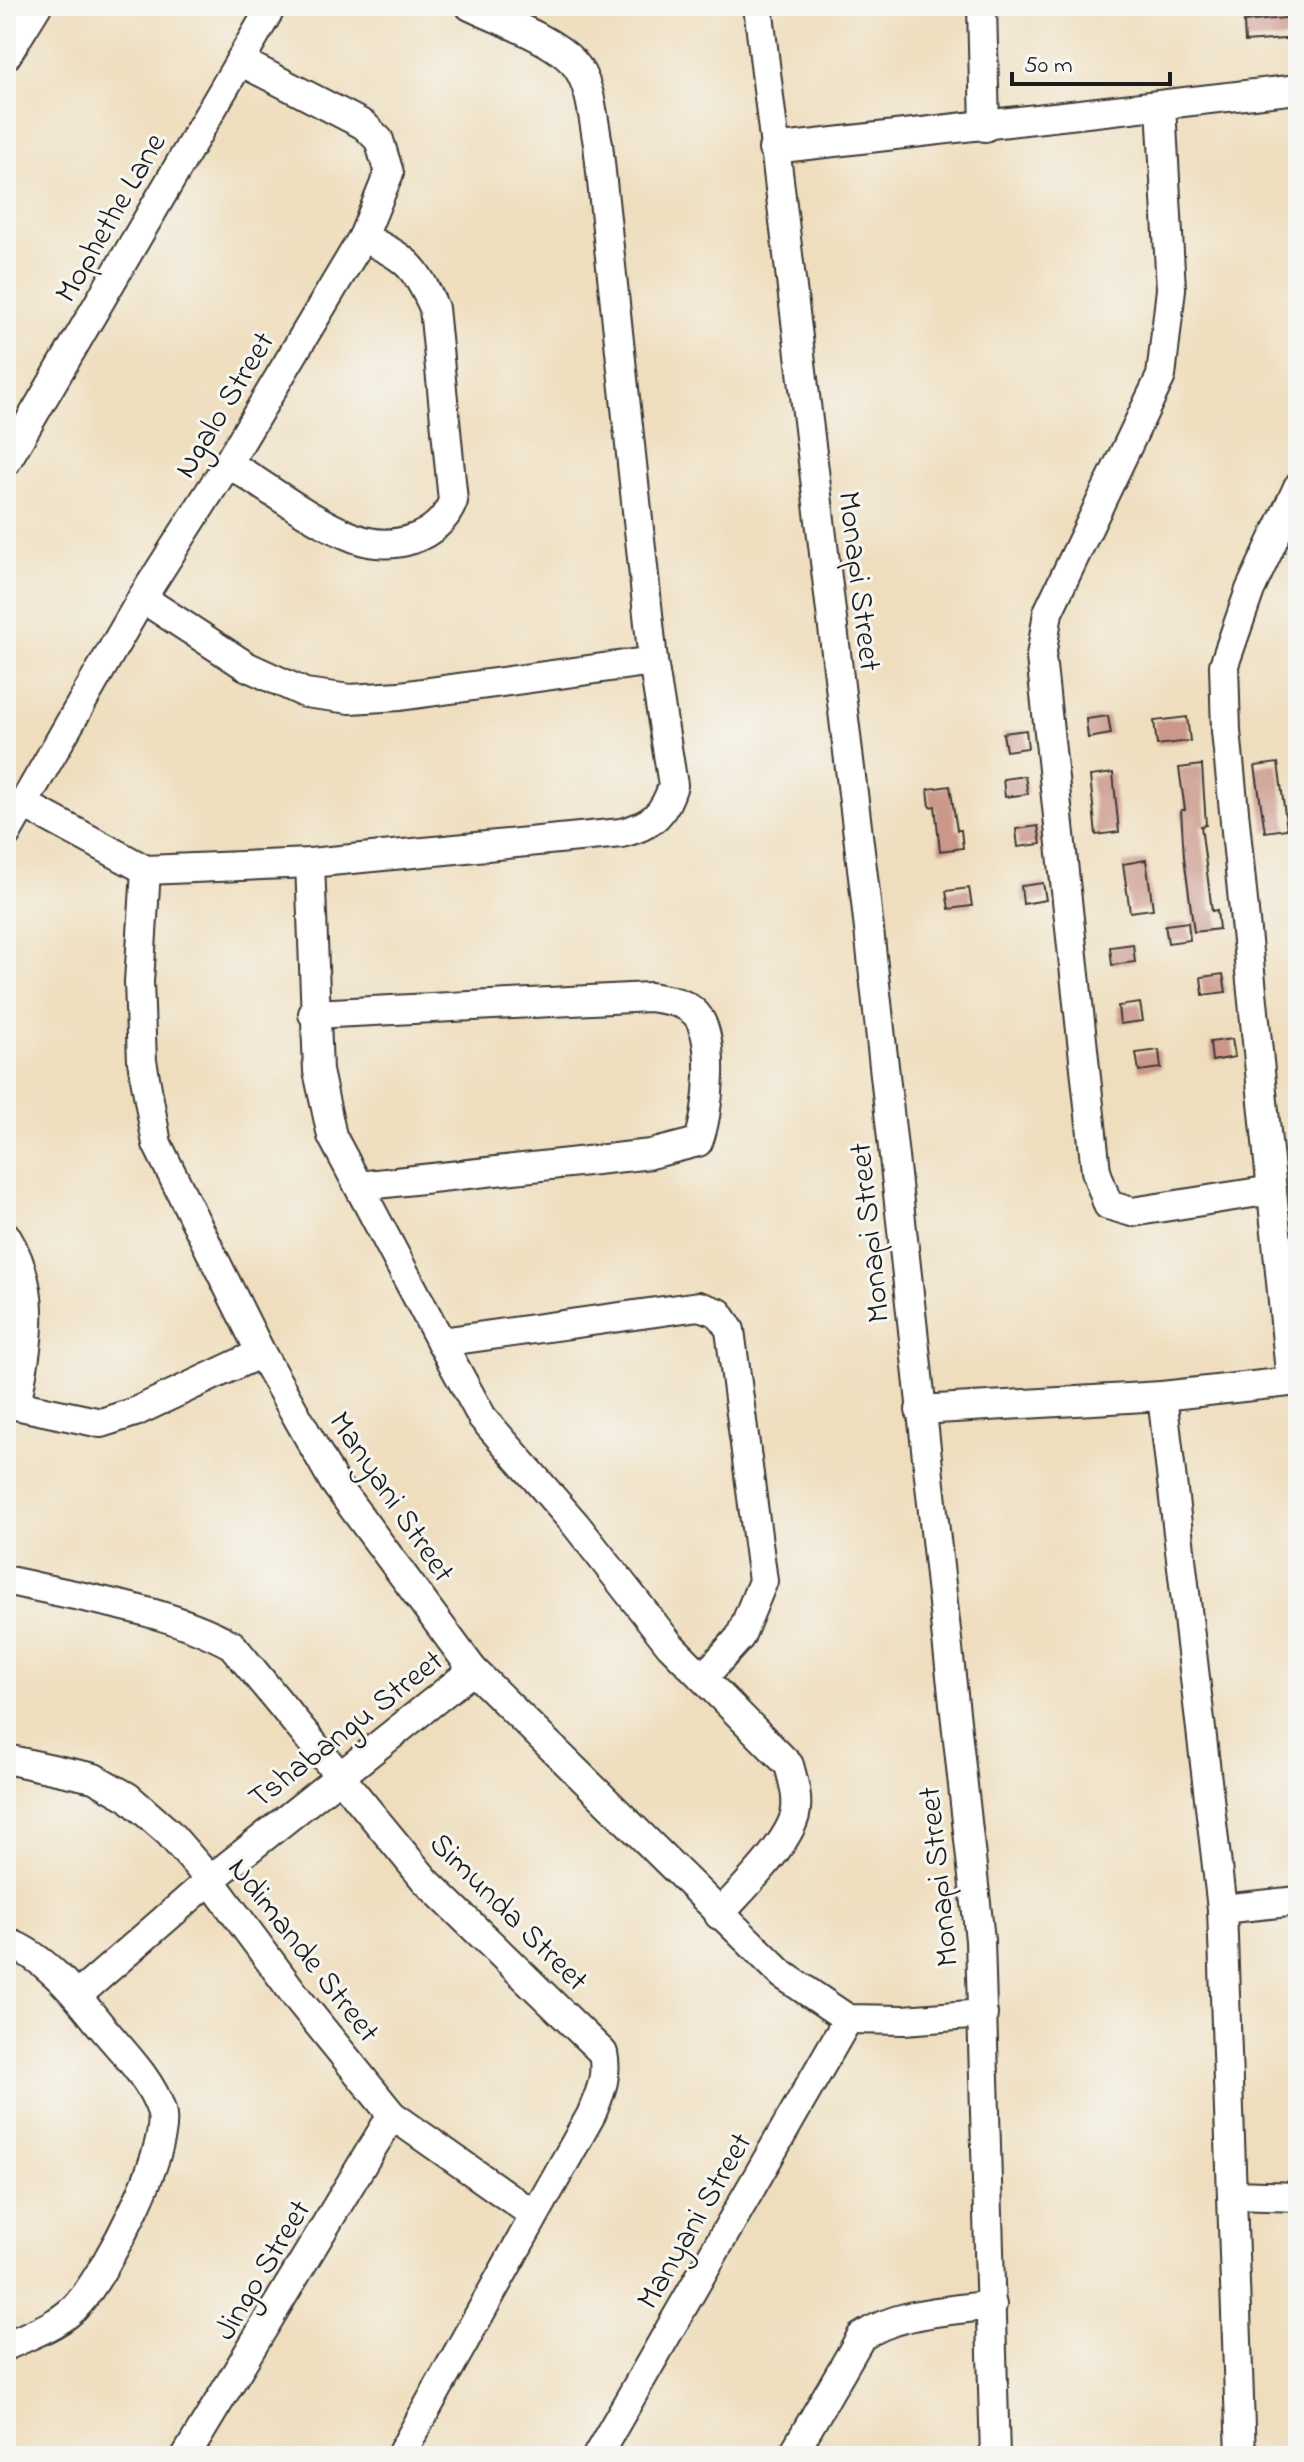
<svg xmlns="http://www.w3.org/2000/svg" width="1304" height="2462" font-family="'Indie Flower',sans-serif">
	<rect width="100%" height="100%" fill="#f6f6f2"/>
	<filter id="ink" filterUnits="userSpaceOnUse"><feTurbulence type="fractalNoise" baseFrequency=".0125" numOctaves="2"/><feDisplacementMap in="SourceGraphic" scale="16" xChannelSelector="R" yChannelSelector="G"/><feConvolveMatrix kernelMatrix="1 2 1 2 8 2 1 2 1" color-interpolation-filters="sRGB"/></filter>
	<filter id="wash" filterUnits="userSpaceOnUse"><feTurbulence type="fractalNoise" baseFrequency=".006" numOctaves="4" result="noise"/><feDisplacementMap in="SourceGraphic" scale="32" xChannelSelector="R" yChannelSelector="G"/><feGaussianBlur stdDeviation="1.8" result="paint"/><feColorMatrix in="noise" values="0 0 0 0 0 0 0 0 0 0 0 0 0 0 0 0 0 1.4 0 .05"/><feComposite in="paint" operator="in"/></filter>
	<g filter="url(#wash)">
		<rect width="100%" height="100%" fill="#efdebe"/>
		<g id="blocks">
			<g fill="#cb978a">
				<polygon points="1295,17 1296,38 1245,42 1244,22"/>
				<polygon points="1108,716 1111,734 1088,738 1086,719"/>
				<polygon points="1187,717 1190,741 1157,745 1154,721"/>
				<polygon points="1026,730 1028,748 1006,751 1003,733"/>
				<polygon points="1278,763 1287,829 1265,832 1255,766"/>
				<polygon points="1202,765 1206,825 1201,826 1212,911 1217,910 1219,929 1194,932 1184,857 1181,810 1185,810 1179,768"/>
				<polygon points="1113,773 1119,832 1096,835 1090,776"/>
				<polygon points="1025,776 1028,794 1005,797 1003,779"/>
				<polygon points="950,786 957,830 961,830 963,848 940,851 935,806 930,807 928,789"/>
				<polygon points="1038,826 1041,844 1018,847 1016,829"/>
				<polygon points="1146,860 1153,909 1130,912 1123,864"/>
				<polygon points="1043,883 1046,900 1023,904 1021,886"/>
				<polygon points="969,888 972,906 949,909 946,891"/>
				<polygon points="1188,922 1190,940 1168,943 1165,925"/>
				<polygon points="1133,944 1135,962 1112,965 1110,947"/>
				<polygon points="1223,974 1226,992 1203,995 1201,977"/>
				<polygon points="1140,1003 1143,1021 1120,1024 1118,1006"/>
				<polygon points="1232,1039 1235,1057 1212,1061 1210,1042"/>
				<polygon points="1159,1050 1161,1068 1139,1071 1136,1053"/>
			</g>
		</g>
	</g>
	<g filter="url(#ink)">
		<use href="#blocks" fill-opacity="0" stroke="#3c3934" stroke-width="2"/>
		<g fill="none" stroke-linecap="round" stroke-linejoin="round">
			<defs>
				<g id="minor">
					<polyline points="758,6 865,893 980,1940 995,2456"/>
					<polyline points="982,6 985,127"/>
					<polyline points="6,56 37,6"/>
					<polyline points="1161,106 1171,289 1161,376 1048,612 1041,657 1096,1171 1108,1205 1132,1212 1272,1190"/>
					<polyline points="773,149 1298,89"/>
					<polyline points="6,462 272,6"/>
					<path d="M228,463C268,488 311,521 355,538C392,552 439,539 453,501L434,308C414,263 406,259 363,237"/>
					<polyline points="142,598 246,666 305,693 350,699 400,696 653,661"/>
					<path d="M24,804L146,870L310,863L621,833C651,826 664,815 673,785L653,661L598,144C593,119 591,81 573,62C551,38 499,20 470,6"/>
					<polyline points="6,834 142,598 228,463 363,237 389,173 379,140 364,125 240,61"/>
					<path d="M310,863L318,1071L332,1136L441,1342L482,1417L576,1525L670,1645L789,1765C793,1780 799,1799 795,1815C787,1846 741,1890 719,1915"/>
					<polyline points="146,870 139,982 142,1061 157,1144 261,1353 334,1482 473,1670 783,1975 848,2019 904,2020 983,2014"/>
					<path d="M313,1014L650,997C666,1000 684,1001 696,1014C717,1037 709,1116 698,1142L651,1154L359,1186"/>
					<path d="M6,1236C40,1292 28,1344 16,1405"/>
					<polyline points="441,1342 699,1306 719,1313 730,1330 763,1581 740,1637 704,1677"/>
					<polyline points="1291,1382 1226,731 1224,665 1250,590 1298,487"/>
					<polyline points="1162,1396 1222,1909 1241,2456"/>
					<polyline points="6,1403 101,1423 135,1412 261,1353"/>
					<polyline points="920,1410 1162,1396 1298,1381"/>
					<path d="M6,1580C80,1598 165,1608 232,1645L426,1881L603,2053C608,2077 600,2093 591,2115L400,2456"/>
					<polyline points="6,1759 94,1778 128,1797 169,1833 210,1880 298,1999 392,2115 534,2215"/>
					<polyline points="1222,1909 1298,1901"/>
					<path d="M6,1942C43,1955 73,1991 97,2021C118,2047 150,2077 161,2110C173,2147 105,2273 79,2303C61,2325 31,2334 6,2346"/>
					<polyline points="77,1996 210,1880 473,1670"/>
					<polyline points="1233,2195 1298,2197"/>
					<polyline points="186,2456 392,2115"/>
					<polyline points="597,2456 848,2019"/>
					<path d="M792,2456L861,2337C897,2312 949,2311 992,2305"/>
				</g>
			</defs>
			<use href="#minor" stroke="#3c3934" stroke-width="32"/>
			<use href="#minor" stroke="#fff" stroke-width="28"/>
		</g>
	</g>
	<g text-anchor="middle" stroke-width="6" stroke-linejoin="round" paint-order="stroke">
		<g font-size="32" fill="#1c1c1c" stroke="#f6f6f2">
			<text transform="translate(109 217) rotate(-60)" y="11">Mophethe Lane</text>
			<text transform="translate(223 404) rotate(-59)" y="11">Ngalo Street</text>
			<text transform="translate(861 581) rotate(83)" y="11">Monapi Street</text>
			<text transform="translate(868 1233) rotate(-96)" y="11">Monapi Street</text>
			<text transform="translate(393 1496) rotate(56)" y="11">Manyani Street</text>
			<text transform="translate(345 1728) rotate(-38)" y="11">Tshabangu Street</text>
			<text transform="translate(937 1877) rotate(-96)" y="11">Monapi Street</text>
			<text transform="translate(510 1911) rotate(45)" y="11">Simunda Street</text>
			<text transform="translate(305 1949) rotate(52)" y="11">Ndimande Street</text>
			<text transform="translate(693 2220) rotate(-60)" y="11">Manyani Street</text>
			<text transform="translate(261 2269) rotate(-59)" y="11">Jingo Street</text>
		</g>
	</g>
	<rect width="1304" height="2462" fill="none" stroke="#f6f6f2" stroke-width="32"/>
	<path d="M1012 72v12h158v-12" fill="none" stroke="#1c1c1c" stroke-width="4"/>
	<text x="1024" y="72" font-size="24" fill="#1c1c1c" stroke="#f6f6f2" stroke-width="6" paint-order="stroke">50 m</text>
</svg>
